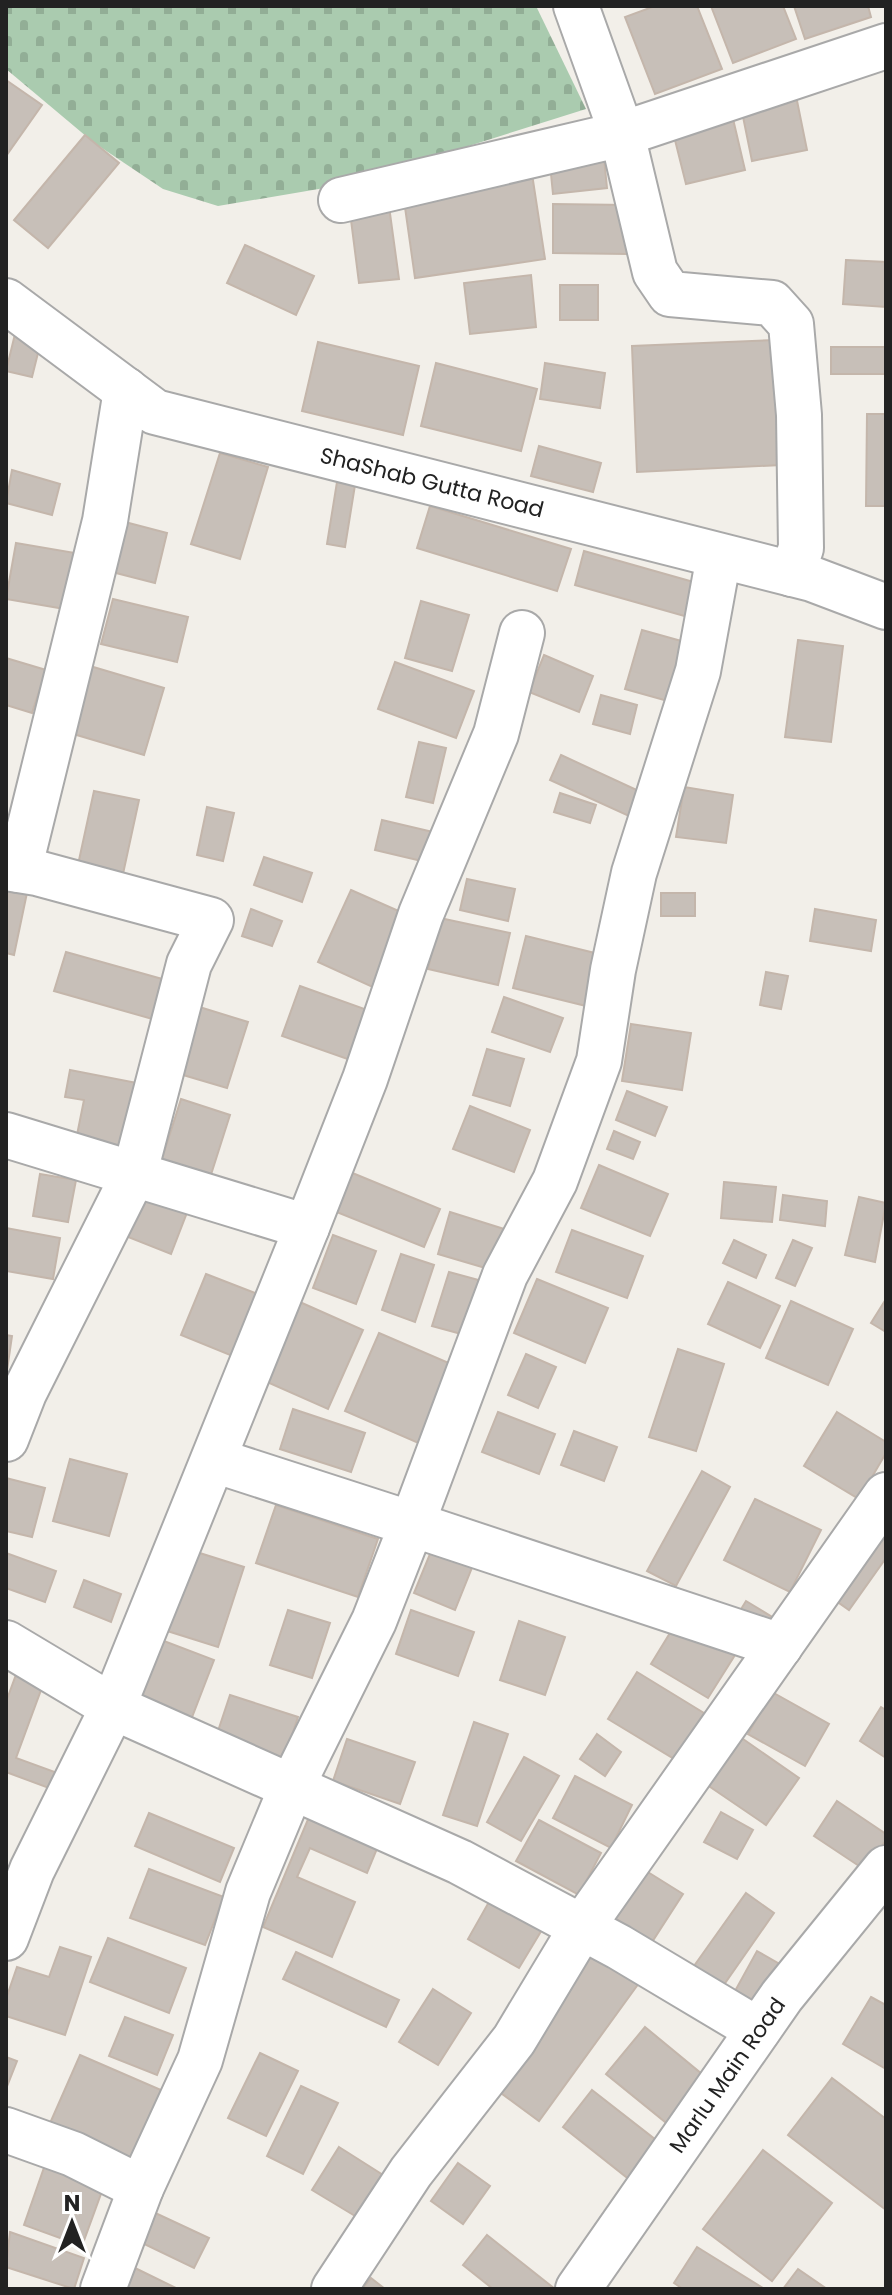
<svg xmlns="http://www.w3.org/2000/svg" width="892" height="2295" font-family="Poppins,sans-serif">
	<defs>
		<pattern id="cemetery-stones" width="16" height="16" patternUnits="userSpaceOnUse" patternTransform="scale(2)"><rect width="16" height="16" fill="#aacbaf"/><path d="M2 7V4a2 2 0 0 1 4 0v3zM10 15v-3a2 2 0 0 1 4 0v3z" fill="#92ae96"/></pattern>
	</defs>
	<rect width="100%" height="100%" fill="#f2efe9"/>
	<polygon fill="url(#cemetery-stones)" points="6,6 536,6 586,109 348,184 218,206 163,189 93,142 6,69"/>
	<g fill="#c7bfb8" stroke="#c4b6ab" stroke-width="2">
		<polygon points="655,6 697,6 722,69 655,94 625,17"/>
		<polygon points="711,6 783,6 796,39 733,63"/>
		<polygon points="794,6 868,6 871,17 805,39"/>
		<polygon points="6,80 42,105 6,156"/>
		<polygon points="793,81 807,150 752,161 738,92"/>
		<polygon points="730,106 745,170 686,184 670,120"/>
		<polygon points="85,135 119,163 48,248 14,220"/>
		<polygon points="602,138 607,188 553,194 548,144"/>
		<polygon points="532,174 545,259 415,278 403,193"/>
		<polygon points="388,199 399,279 359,283 349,204"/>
		<polygon points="553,204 627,205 627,254 553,253"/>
		<polygon points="245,245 314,276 296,315 227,283"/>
		<polygon points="846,260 886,262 886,307 843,304"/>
		<polygon points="531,275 536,327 470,334 464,283"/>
		<rect x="560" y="285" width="38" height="35"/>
		<polygon points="16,330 42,337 32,377 6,371"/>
		<polygon points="776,340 781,465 637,472 632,346"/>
		<polygon points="318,342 419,366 403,435 302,411"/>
		<rect x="831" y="347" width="54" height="27"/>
		<polygon points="436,363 537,389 521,451 421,426"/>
		<polygon points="545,363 605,373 600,408 540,399"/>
		<polygon points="867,414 886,414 886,506 866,506"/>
		<polygon points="539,446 601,463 593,492 531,476"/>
		<polygon points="220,453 268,467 240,559 191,544"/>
		<polygon points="12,470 60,484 52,515 6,503"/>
		<polygon points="337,482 355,485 345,547 327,544"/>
		<polygon points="430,506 571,549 557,591 417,548"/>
		<polygon points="125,522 167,533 155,583 112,572"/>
		<polygon points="16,543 75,553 65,609 6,599"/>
		<polygon points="584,551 697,583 688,617 575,585"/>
		<polygon points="113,599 188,617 177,662 101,644"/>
		<polygon points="421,601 469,615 452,671 405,658"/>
		<polygon points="642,630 692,644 675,703 625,689"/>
		<polygon points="798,640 843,646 831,742 785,737"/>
		<polygon points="544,655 593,676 579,712 529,692"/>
		<polygon points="6,658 46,670 32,713 6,705"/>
		<polygon points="395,662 474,691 456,738 378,709"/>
		<polygon points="90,666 164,688 144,755 70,733"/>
		<polygon points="601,695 637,705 630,734 593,724"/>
		<polygon points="419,742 446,748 433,803 406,797"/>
		<polygon points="561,755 641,792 629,816 550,780"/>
		<polygon points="684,787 733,795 726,843 676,837"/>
		<polygon points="94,791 139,800 121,883 76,874"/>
		<polygon points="560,793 596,805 590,823 554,812"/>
		<polygon points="207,807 234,813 223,861 197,855"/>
		<polygon points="382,820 433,832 426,862 375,850"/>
		<polygon points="264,857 312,873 302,902 254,885"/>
		<polygon points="467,879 515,889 508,921 460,910"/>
		<polygon points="6,883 28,888 14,955 6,953"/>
		<polygon points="351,890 410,916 377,989 318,962"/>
		<rect x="661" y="893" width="34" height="23"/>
		<polygon points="251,909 282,921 272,946 242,936"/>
		<polygon points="815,909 876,920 871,951 810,941"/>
		<polygon points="440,918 510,933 498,985 428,969"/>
		<polygon points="526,936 599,954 586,1006 513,988"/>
		<polygon points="66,952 173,982 163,1022 54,991"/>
		<polygon points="766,972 788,976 781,1009 760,1005"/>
		<polygon points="300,986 373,1012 356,1062 282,1036"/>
		<polygon points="504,997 563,1018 550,1052 492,1032"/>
		<polygon points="193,1005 248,1022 227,1088 173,1072"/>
		<polygon points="631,1024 691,1033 682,1090 622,1081"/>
		<polygon points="487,1049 524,1059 510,1106 473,1095"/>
		<polygon points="70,1070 137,1083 125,1149 76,1140 84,1100 65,1097"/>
		<polygon points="627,1091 667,1107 655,1136 616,1120"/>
		<polygon points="181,1099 230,1115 208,1184 159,1168"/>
		<polygon points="470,1106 530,1130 514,1172 453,1149"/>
		<polygon points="614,1131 640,1142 633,1159 607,1149"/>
		<polygon points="599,1165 668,1194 650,1236 581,1208"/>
		<polygon points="350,1172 440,1209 424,1247 334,1211"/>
		<polygon points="40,1174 76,1180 68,1222 33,1216"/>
		<polygon points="141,1176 193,1197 171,1254 118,1233"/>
		<polygon points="724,1182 776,1187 772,1222 721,1218"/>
		<polygon points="783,1195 827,1201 825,1226 780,1220"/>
		<polygon points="859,1197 886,1203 875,1262 845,1255"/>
		<polygon points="450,1212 504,1229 492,1270 438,1254"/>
		<polygon points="6,1228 60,1238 53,1279 6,1271"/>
		<polygon points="572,1230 643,1256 627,1298 556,1272"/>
		<polygon points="333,1235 376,1251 356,1304 313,1288"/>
		<polygon points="734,1240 766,1255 756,1278 723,1263"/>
		<polygon points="793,1240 812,1248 795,1286 776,1278"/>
		<polygon points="401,1254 434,1265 415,1322 382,1310"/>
		<polygon points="449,1272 482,1281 465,1335 432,1326"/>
		<polygon points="206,1274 260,1295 235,1357 181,1335"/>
		<polygon points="537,1279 608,1308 585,1363 514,1333"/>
		<polygon points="728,1282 780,1306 760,1348 708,1324"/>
		<polygon points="293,1299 363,1330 328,1409 258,1378"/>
		<polygon points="886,1299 886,1332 871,1323"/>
		<polygon points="791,1301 853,1329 828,1385 766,1358"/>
		<polygon points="379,1333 458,1367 423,1445 345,1411"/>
		<polygon points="6,1335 12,1336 6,1377"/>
		<polygon points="678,1349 724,1364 696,1451 649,1437"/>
		<polygon points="526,1354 556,1367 538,1408 508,1395"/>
		<polygon points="293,1409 365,1433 351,1472 280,1449"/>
		<polygon points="498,1412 555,1434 539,1474 482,1452"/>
		<polygon points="837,1412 886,1442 886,1453 859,1499 804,1466"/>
		<polygon points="574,1431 617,1447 604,1481 561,1465"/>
		<polygon points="70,1459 127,1474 109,1536 53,1521"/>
		<polygon points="702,1471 730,1487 676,1586 647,1571"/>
		<polygon points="6,1478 45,1488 32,1537 6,1531"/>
		<polygon points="755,1499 821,1530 790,1592 724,1560"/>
		<polygon points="276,1505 378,1539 358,1597 256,1563"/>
		<polygon points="886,1529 886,1558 849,1610 825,1593"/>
		<polygon points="187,1549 244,1567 218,1647 161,1629"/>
		<polygon points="432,1549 473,1565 455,1610 414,1593"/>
		<polygon points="6,1553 56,1571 45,1602 6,1588"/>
		<polygon points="84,1580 121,1594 111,1622 74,1607"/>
		<polygon points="746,1601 774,1618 755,1649 727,1632"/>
		<polygon points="288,1610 330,1623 312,1678 270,1665"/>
		<polygon points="411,1610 474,1632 458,1676 396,1654"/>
		<polygon points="678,1620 735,1655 708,1698 651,1664"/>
		<polygon points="519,1621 565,1637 545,1695 500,1680"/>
		<polygon points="156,1638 214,1660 189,1725 131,1703"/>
		<polygon points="21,1661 48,1671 16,1758 63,1775 57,1791 6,1772 6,1702"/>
		<polygon points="637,1672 704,1713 676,1760 608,1719"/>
		<polygon points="772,1692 829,1724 805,1766 748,1734"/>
		<polygon points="230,1695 298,1717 284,1759 216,1737"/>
		<polygon points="881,1707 886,1710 886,1758 860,1741"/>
		<polygon points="474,1722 508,1734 477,1826 443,1815"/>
		<polygon points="733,1732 799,1778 766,1825 700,1780"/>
		<polygon points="597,1734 621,1752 605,1776 580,1759"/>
		<polygon points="347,1739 415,1762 400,1804 333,1781"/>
		<polygon points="524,1757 559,1776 521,1841 487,1822"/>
		<polygon points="575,1776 632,1805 611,1848 553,1818"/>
		<polygon points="837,1801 886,1834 886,1840 865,1870 814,1836"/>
		<polygon points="314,1805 383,1834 367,1873 310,1848 297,1877 355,1902 332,1957 263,1927"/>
		<polygon points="721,1812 753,1830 737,1859 704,1842"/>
		<polygon points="149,1813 234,1848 220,1882 135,1846"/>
		<polygon points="539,1820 601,1853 579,1895 516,1861"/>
		<polygon points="149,1869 224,1897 205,1945 130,1918"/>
		<polygon points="643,1869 683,1894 652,1942 613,1917"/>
		<polygon points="494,1893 546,1923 519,1968 468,1939"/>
		<polygon points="746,1893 774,1913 723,1986 694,1966"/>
		<polygon points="108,1938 186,1968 169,2013 90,1982"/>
		<polygon points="60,1947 91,1957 65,2035 6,2016 6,1999 17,1967 49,1977"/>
		<polygon points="594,1951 639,1983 539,2121 494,2088"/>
		<polygon points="757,1951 799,1975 777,2014 735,1991"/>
		<polygon points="296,1952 399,2000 386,2027 283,1979"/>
		<polygon points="433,1989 471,2013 438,2065 399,2042"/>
		<polygon points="871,1997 886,2005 886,2069 843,2044"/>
		<polygon points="125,2017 173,2035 157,2075 109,2056"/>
		<polygon points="645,2027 714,2084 675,2130 606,2074"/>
		<polygon points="260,2053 298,2071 266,2136 228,2118"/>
		<polygon points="80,2055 161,2090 128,2165 47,2130"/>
		<polygon points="6,2057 17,2061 6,2089"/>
		<polygon points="832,2078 886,2119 886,2210 788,2135"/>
		<polygon points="301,2086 338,2103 303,2174 267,2156"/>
		<polygon points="592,2090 665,2147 635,2184 563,2127"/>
		<polygon points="339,2147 391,2180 365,2222 312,2190"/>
		<polygon points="763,2150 832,2203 772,2281 703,2229"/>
		<polygon points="47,2159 106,2180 82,2246 24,2225"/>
		<polygon points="458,2163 490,2186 463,2224 431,2201"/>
		<polygon points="151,2211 209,2238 194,2268 136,2240"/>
		<polygon points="10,2232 84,2258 74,2289 6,2267"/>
		<polygon points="487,2235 555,2289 493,2289 463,2265"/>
		<polygon points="697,2247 763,2288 683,2289 674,2283"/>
		<polygon points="135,2268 178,2289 125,2289"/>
		<polygon points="798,2269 827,2289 783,2289"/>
		<polygon points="371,2278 385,2289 362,2289"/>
	</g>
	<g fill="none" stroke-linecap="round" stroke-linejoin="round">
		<defs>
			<g id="minor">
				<polyline points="576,6 622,134 886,46"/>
				<polyline points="341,200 622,134 655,272 670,294 772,303 791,324 799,415 801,548 792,574"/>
				<polyline points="6,301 155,412 812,579 886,607"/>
				<polyline points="719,556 698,671 634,873 613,970 599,1061 555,1181 505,1275 412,1524 780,1646"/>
				<polyline points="6,868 37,873 211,920 189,964 135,1172 24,1393 6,1439"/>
				<polyline points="19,870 105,521 126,390"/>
				<polyline points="6,1135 307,1227 365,1079 421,914 496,734 522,633"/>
				<polyline points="6,1643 113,1707 307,1227"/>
				<polyline points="6,1938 32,1870 113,1707 460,1862 619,1947 758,2030"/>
				<polyline points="6,2130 73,2154 141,2188 200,2060 248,1892 293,1784 374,1621 412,1524 214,1460"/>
				<polyline points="103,2289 141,2188"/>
				<polyline points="334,2289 411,2172 514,2040 582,1927 886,1495"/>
				<polyline points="578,2289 782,1996 886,1868"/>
			</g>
		</defs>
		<use href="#minor" stroke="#a9a9a9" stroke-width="48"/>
		<use href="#minor" stroke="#fff" stroke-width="44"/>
	</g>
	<g text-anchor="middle" stroke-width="8" stroke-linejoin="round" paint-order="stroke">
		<g font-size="22" fill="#222" stroke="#fff">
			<text transform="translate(432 482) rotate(14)" y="8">ShaShab Gutta Road</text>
			<text transform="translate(727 2075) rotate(-55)" y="8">Marlu Main Road</text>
		</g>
	</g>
	<rect width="892" height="2295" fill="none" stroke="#222222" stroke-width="16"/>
	<g transform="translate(72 2223)" stroke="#ffffff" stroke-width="6" paint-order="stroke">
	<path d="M0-6L14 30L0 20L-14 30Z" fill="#222222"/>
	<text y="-12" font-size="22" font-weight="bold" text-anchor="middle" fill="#222222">N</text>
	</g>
</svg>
